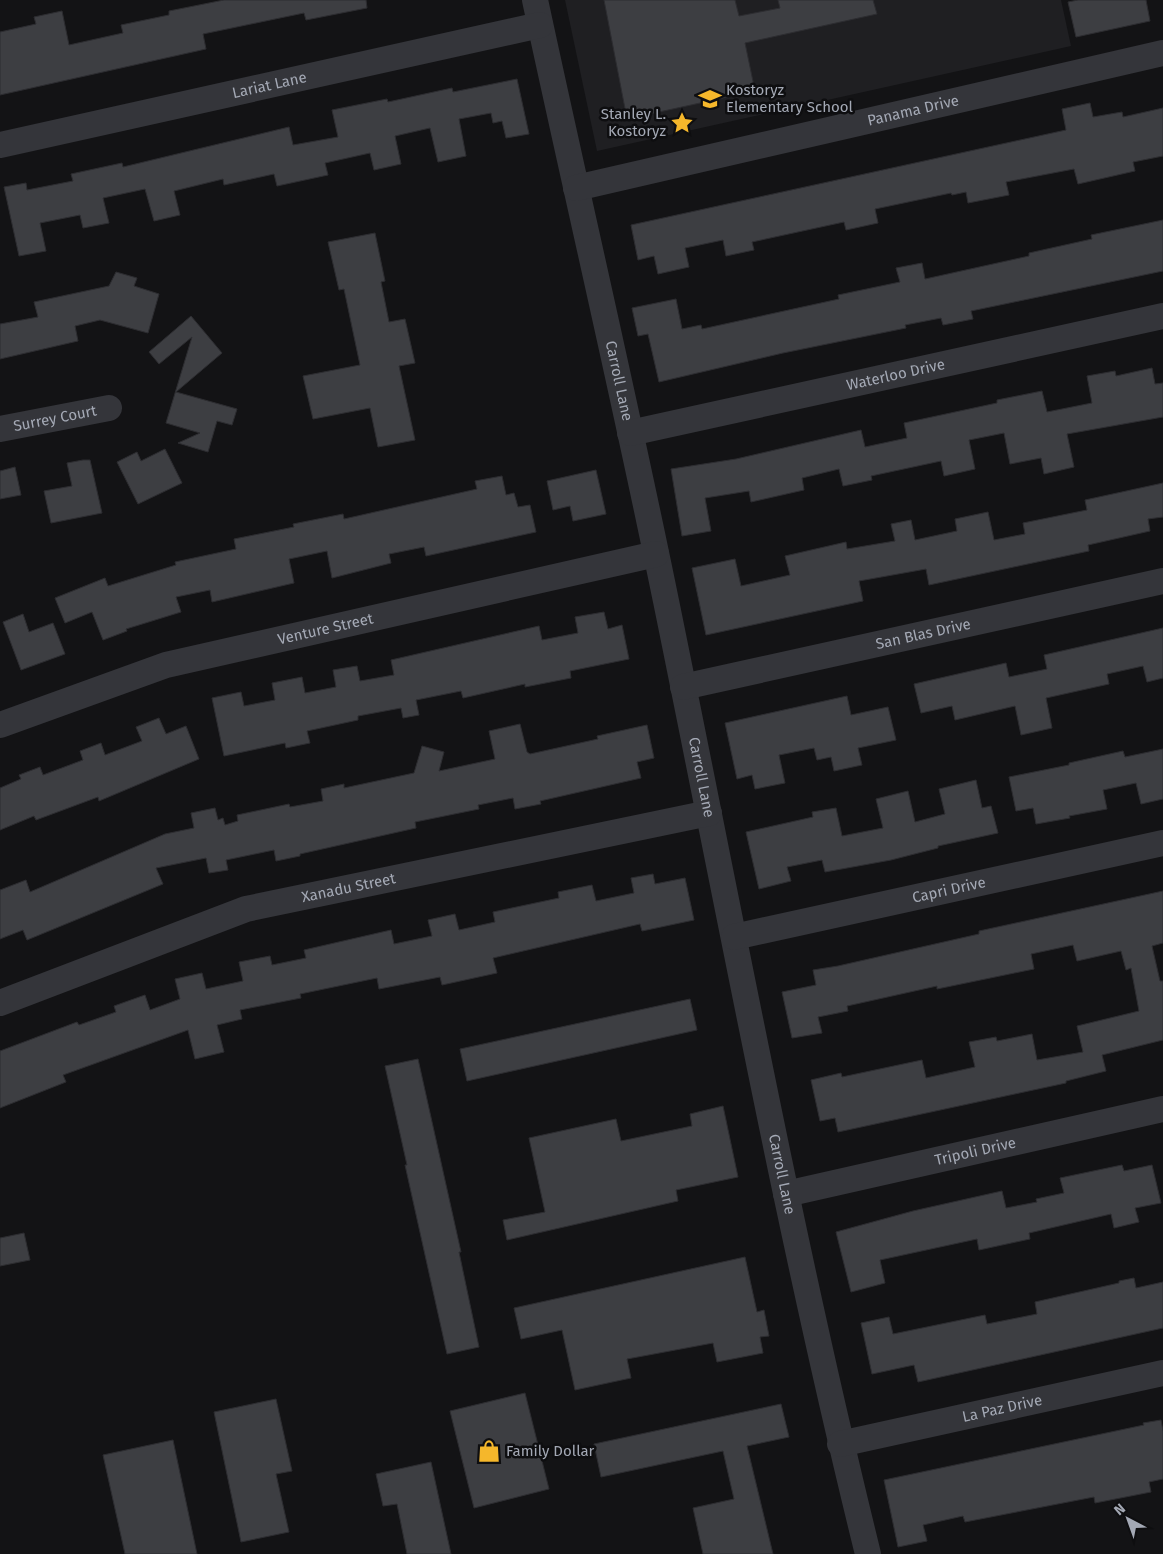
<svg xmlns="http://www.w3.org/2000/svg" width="1163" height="1554" font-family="'Fira Sans',sans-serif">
	<rect width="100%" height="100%" fill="#131315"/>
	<polygon fill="#1f1f22" points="565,0 1061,0 1071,46 597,151"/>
	<g fill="#3d3e42" stroke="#2d2d31">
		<polygon points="224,0 366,0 367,8 306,20 304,13 203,34 206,49 0,95 0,32 36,24 34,17 62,11 69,45 123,33 121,25 169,15 169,11"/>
		<polygon points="604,0 735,0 739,16 780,8 778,0 873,0 877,14 745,43 755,91 627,119"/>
		<polygon points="1078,0 1146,0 1150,21 1076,37 1068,2"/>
		<polygon points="517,79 529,134 506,138 502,121 493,123 491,113 459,119 466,156 438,162 430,128 395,136 401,164 374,170 370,153 325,163 328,175 277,186 274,174 224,185 223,179 174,191 180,215 154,221 145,189 103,198 109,223 83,228 80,215 40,223 46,251 19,256 4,187 26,183 27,190 73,181 71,174 122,163 123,167 289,127 293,145 338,137 332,110 387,99 388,102 452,88 453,92"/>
		<polygon points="1090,103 1093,117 1122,112 1123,117 1163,108 1163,156 1133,162 1135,171 1078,184 1074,169 1006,182 1009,195 968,203 966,192 952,195 951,193 875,209 878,223 846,230 844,222 752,242 754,250 726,256 723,240 685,248 689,267 658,274 654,256 638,260 631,225 1066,130 1062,109"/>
		<polygon points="1163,220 1163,271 971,311 973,319 943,325 941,318 905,325 906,328 783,353 659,382 648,334 638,336 632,308 676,299 682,329 701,325 702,329 839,299 838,295 900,282 896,268 922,263 925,279 1029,256 1029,253 1092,239 1091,235"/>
		<polygon points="375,233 385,281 381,282 389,322 405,319 415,363 399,366 415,440 378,447 370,408 313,419 303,376 360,365 344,289 339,290 328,242"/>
		<polygon points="116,272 137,278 134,286 159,294 148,333 100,320 75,326 78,341 0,359 0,324 38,317 34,302 109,286"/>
		<polygon points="191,316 222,353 176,392 237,409 232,425 217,421 208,452 178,443 200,433 166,423 192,337 159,364 149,352"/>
		<polygon points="1152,368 1155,384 1163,383 1163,417 1067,434 1074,467 1044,474 1041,458 1010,464 1004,433 969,440 975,469 944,476 941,461 871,476 872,480 843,486 839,469 802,478 804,490 751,502 749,491 705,498 711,531 682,536 671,469 736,459 861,430 865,447 907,438 904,423 997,403 997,400 1042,391 1047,412 1092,403 1087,376 1115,371 1116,376"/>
		<polygon points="165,449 182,483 138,504 117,462 137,452 141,461"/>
		<polygon points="83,460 90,460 102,513 51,523 44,491 72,486 67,463"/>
		<polygon points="15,467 21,495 0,499 0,471"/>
		<polygon points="596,470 606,514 573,521 570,506 553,510 547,481"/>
		<polygon points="502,476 506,495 514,493 518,507 530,505 536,532 426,556 424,547 389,554 391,563 332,578 327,551 289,559 294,583 212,602 210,590 176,597 181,612 126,629 127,631 103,640 92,612 65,623 55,598 105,578 108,586 176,565 175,562 236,549 234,539 294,527 293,524 343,514 344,519 477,489 475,481"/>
		<polygon points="1163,483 1163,517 1148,519 1150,531 1088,545 1089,551 929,585 926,569 859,581 863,601 706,635 692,568 735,559 741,586 790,575 785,556 846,542 847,549 895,541 891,524 911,520 915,540 957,531 955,519 988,512 994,540 1025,534 1023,523 1087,510 1085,500"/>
		<polygon points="604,612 608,629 622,625 629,659 570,671 571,678 525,687 525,684 463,698 461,691 416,700 419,715 403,718 401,708 358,716 358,720 307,731 310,743 286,748 285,743 224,756 212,698 241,692 244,706 275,700 272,683 302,677 305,693 336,687 333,670 357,666 360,681 394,675 391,660 539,626 542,640 578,633 575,617"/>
		<polygon points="23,614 29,632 53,623 65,654 21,670 3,622"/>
		<polygon points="1163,628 1163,678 1147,682 1143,666 1107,674 1109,684 1046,698 1052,728 1021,735 1015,706 955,720 952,706 921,713 914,684 1006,663 1009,677 1047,669 1044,655"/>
		<polygon points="847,696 851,715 888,707 896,740 858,748 862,765 834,771 831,757 817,760 814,748 779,755 785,783 755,789 752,775 737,779 725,723"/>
		<polygon points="159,718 166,734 186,726 199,759 99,801 98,797 36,820 34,816 0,830 0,788 21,779 19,775 40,767 43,775 83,760 80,751 101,743 105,755 142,741 136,727"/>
		<polygon points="520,724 527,752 530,754 598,739 597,736 647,725 654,758 637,762 641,778 540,801 541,804 515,809 513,798 478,805 479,809 415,822 416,828 300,854 300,856 276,861 274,850 226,860 228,870 209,873 206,858 156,868 163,884 27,940 23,930 0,939 0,890 26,880 30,892 165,834 194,828 191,813 215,808 218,820 223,818 225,825 238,821 237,815 289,804 290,807 323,801 321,789 344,784 344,788 414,773 422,746 444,752 439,771 495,759 489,731"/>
		<polygon points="1163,749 1163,799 1141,804 1136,783 1103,790 1107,809 1069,816 1070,818 1036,824 1033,808 1016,811 1009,777 1069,765 1069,763 1123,751 1125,757"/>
		<polygon points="976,780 982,808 991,806 998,833 938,846 938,848 891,860 825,872 822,860 787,867 791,881 759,889 746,832 813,817 812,812 836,808 842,836 883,828 876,799 908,791 915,822 945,814 939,789"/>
		<polygon points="653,874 655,884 685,878 694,920 642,931 640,924 493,958 497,973 442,985 440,977 379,989 377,978 300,994 301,998 240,1010 242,1019 217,1025 224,1052 195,1059 188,1030 63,1075 66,1082 0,1108 0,1051 77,1022 79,1025 116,1012 114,1006 145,995 150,1010 180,999 175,979 202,973 206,989 243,981 239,962 270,956 272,965 306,958 304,950 391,930 394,944 432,936 428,920 455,914 459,930 495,922 493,912 559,898 558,892 592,885 596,901 634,893 631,878"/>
		<polygon points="1163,891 1163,943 1152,946 1160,981 1163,981 1163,1040 1102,1055 1106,1071 1066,1081 1066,1083 838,1132 835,1118 820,1121 811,1080 841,1073 842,1077 922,1060 926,1078 975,1067 969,1042 996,1037 997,1041 1032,1034 1037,1060 1083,1052 1077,1026 1139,1011 1131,968 1126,970 1121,951 1077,961 1073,945 1031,954 1034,969 937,989 937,986 847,1006 848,1011 818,1017 822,1033 792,1038 782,992 816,985 813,970 838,966 979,934 979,931"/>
		<polygon points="690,999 697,1030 467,1081 460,1049"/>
		<polygon points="418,1059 461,1252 459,1252 479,1347 447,1354 405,1165 407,1165 385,1066"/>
		<polygon points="723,1106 738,1177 676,1190 678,1201 507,1240 503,1220 545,1212 529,1138 616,1119 621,1141 692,1126 690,1114"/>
		<polygon points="1122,1165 1124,1171 1152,1165 1161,1203 1135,1208 1139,1222 1114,1228 1111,1214 1029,1233 1030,1239 979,1250 977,1239 880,1260 885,1283 851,1292 836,1232 913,1211 1002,1191 1006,1208 1037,1202 1036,1199 1064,1193 1060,1178"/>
		<polygon points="24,1233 30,1260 0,1266 0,1238"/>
		<polygon points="745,1257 757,1312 764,1310 769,1336 760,1337 763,1353 717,1362 713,1343 627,1359 631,1378 575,1390 562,1330 521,1339 514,1308"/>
		<polygon points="1134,1278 1136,1288 1163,1282 1163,1328 918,1382 914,1365 872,1374 861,1323 889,1317 893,1334 985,1315 987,1324 1037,1314 1035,1302 1119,1283 1119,1281"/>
		<polygon points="525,1393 549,1489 474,1508 450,1411"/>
		<polygon points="276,1399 292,1471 276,1474 289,1532 241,1542 214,1412"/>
		<polygon points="781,1404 789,1437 747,1446 773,1554 703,1554 693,1508 734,1499 723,1451 601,1477 594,1444"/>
		<polygon points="1161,1420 1163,1431 1163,1479 1149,1482 1151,1492 1095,1503 1094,1497 965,1522 963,1516 923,1525 927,1541 898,1547 884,1480 1144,1425 1143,1423"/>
		<polygon points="173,1440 197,1554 125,1554 103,1455"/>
		<polygon points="431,1462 451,1554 407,1554 397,1504 383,1506 376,1474"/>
	</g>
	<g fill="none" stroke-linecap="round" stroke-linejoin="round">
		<g stroke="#34353a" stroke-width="26">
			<path id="s1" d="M535,0C578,200 625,400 666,601C731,919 790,1239 868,1554"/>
			<path id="s2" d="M0,145L540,25"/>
			<path id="s3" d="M576,188L1163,53"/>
			<path id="s4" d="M0,429L109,408"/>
			<path id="s5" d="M630,433L1163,316"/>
			<path id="s6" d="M683,687L1163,581"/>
			<path id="s7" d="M0,725L166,665L656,554"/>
			<path id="s8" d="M734,937L1163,843"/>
			<path id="s9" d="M0,1003L246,909L709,813"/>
			<path id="s10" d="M786,1194L1163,1109"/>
			<path id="s11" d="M840,1444L1163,1373"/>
		</g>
	</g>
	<defs>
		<symbol id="school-bare" viewBox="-9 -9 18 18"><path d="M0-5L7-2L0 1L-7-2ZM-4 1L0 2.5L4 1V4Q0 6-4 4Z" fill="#f5b72b" stroke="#0e0e10" stroke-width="2.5" paint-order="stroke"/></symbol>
		<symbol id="sight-bare" viewBox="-9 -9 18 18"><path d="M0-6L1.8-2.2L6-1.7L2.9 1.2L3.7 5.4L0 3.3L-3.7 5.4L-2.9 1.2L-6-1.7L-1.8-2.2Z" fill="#f5b72b" stroke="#0e0e10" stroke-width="2.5" paint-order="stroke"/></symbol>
		<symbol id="shop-bare" viewBox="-9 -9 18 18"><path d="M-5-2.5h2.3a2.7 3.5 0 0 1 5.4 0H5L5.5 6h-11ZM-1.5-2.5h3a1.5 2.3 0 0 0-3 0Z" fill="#f5b72b" stroke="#0e0e10" stroke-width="2.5" paint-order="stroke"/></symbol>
	</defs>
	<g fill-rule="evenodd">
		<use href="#school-bare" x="694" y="83" width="32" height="32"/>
		<use href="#sight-bare" x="666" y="107" width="32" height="32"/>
		<use href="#shop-bare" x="473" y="1435" width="32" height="32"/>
	</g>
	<g text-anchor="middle" stroke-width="5" stroke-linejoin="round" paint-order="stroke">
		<g font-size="15" fill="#a4a9b5" stroke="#0e0e10">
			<text dy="5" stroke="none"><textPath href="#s2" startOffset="276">Lariat Lane</textPath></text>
			<text dy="5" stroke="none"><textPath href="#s3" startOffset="346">Panama Drive</textPath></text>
			<text dy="5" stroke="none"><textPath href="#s5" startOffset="272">Waterloo Drive</textPath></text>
			<text dy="5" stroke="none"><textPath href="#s1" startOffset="390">Carroll Lane</textPath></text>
			<text dy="5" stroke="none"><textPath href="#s4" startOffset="56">Surrey Court</textPath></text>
			<text dy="5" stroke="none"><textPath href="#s7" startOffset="340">Venture Street</textPath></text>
			<text dy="5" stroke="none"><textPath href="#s6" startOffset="246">San Blas Drive</textPath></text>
			<text dy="5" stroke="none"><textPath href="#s1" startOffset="795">Carroll Lane</textPath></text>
			<text dy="5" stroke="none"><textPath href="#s9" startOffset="368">Xanadu Street</textPath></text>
			<text dy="5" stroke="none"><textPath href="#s8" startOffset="220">Capri Drive</textPath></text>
			<text dy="5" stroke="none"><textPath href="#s10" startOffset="194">Tripoli Drive</textPath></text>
			<text dy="5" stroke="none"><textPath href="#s1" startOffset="1200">Carroll Lane</textPath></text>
			<text dy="5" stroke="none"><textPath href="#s11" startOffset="166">La Paz Drive</textPath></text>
		</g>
		<g font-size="15" fill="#a4a9b5" stroke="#0e0e10" text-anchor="start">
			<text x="726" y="95">Kostoryz<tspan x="726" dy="17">Elementary School</tspan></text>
			<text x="666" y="119" text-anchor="end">Stanley L.<tspan x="666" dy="17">Kostoryz</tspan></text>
			<text x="506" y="1456">Family Dollar</text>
		</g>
	</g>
	<g transform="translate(1128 1519) rotate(319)" stroke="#0e0e10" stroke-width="4" paint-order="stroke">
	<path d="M0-4L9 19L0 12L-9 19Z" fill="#a4a9b5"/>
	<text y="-8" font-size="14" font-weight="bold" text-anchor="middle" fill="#a4a9b5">N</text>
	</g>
</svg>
